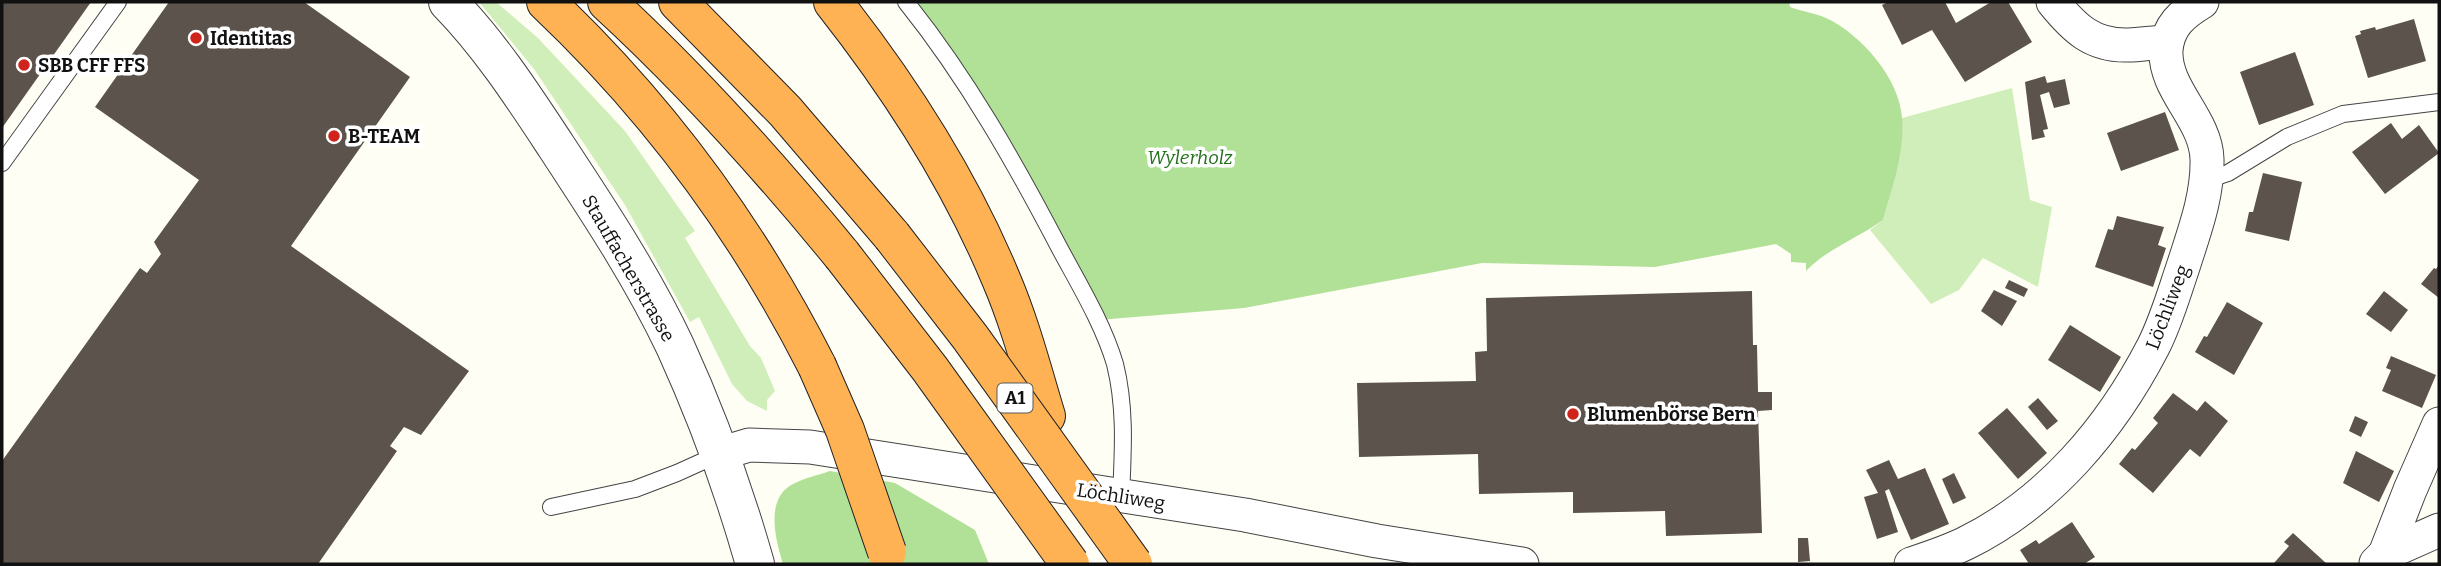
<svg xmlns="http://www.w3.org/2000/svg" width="2441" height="566" font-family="Bitter,serif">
	<rect width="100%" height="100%" fill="#fffef5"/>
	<g fill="#d0eeba">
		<polygon points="479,2 496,2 538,38 625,131 695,231 685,238 750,346 761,358 775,391 767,400 767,411 747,401 732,384 699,317 690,322 625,205 534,69"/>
		<polygon points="2012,88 2030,200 2052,207 2038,287 1983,258 1959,290 1931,304 1870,230 1883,220 1894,181 1902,118"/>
	</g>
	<g fill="#b1e097">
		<path d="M906,2H1789L1790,7C1801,11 1815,13 1826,18C1861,34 1900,79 1902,118C1905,152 1892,188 1883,220C1858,238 1827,249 1806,271V263L1791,262V254L1776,244L1655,267L1482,263L1244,308L1098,320L1026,185Z"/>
		<path d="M830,471L895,483L975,530L989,564H783C776,540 764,499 793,484C804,478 819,475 830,471Z"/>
	</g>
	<g fill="#5b534c">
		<polygon points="2,2 91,2 2,128"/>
		<polygon points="169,2 304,2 410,77 291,246 469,371 421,435 404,427 390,446 397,451 318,564 2,564 2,461 140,268 147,273 161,254 154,242 199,180 95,107"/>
		<polygon points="1888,2 1945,2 1956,23 1991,2 2008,2 2032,42 1965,82 1932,30 1902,45 1882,5"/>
		<polygon points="2414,19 2426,61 2368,78 2355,36 2361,34 2360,31 2375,27 2376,30"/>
		<polygon points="2295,52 2314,105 2259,125 2240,72"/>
		<polygon points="2045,76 2047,83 2065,79 2070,104 2054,108 2049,92 2040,95 2048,129 2043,130 2045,137 2032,140 2025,82"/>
		<polygon points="2165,112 2179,150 2121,171 2107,133"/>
		<polygon points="2391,123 2402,139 2419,125 2439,153 2385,194 2352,152"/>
		<polygon points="2263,173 2302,182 2289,241 2245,231 2249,212 2253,212"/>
		<polygon points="2117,216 2164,227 2158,245 2166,248 2153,287 2095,267 2108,229 2113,230"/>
		<polygon points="2439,265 2439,298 2421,284 2434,268 2436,269"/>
		<polygon points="2009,280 2028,289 2024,297 2005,288"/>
		<polygon points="1994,290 2017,301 2002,326 1981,311"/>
		<polygon points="1752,291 1753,345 1757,345 1758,392 1772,392 1772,410 1758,411 1762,533 1666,536 1665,511 1573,513 1573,492 1479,494 1478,454 1359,457 1357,383 1476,381 1475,352 1487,351 1486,298"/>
		<polygon points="2384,291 2408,310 2391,332 2366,314"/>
		<polygon points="2227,302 2263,323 2234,375 2195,352 2204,336 2207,337"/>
		<polygon points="2070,325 2121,357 2100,392 2048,360"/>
		<polygon points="2391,356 2436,375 2422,408 2382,391 2391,370 2386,368"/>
		<polygon points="2173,393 2197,411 2205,401 2228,421 2200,457 2190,449 2153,493 2119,464 2132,448 2135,450 2158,423 2153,418"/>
		<polygon points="2038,398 2058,421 2047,430 2028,407"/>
		<polygon points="2007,408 2047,453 2018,479 1978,433"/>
		<polygon points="2355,416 2368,422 2361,437 2349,431"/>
		<polygon points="2356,451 2394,471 2379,502 2343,483"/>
		<polygon points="1889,460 1898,479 1925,468 1949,524 1911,540 1889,489 1885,491 1898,532 1877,539 1864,497 1878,493 1866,470"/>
		<polygon points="1954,473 1966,498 1953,504 1942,479"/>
		<polygon points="2072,522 2095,557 2084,564 2029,564 2020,550 2036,540 2039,544"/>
		<polygon points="2293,533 2327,564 2274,563 2289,546 2284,542"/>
		<polygon points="1798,538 1808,538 1810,561 1798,562"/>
	</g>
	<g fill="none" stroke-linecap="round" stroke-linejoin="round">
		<defs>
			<g id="service">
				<path d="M906,2C967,78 1015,163 1060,249C1080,286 1103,324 1115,364C1126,408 1123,452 1121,496"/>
				<polyline points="2,163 118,2"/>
				<polyline points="2206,175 2219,176 2228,173 2287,137 2343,114 2439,102"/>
				<polyline points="551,507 635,489 677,473 719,454"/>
			</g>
			<g id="minor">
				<path d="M2053,2C2074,28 2092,46 2128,45C2141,45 2154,42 2167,42"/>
				<polyline points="719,454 749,445 810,447 1245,515 1377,541 1522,564"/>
				<polyline points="2385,554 2410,490 2439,424"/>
				<polyline points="2376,563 2385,554 2439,530"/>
				<path d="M1911,564C1929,558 1948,552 1966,543C2049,502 2111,428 2153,347C2166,322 2174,293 2183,267C2194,232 2208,196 2207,159C2206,119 2164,90 2166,50C2168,26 2182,14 2202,2"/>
			</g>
			<path id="tertiary" d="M448,2C490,45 523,96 556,146C598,210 642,276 675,346C707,416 734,490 755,564"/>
			<g id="motorway">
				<path d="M546,2C659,109 747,228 817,366"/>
				<path d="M607,2C692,80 769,166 842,255"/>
				<polyline points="678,2 785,111 892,236"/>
				<path d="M833,2C900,87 959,178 1001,279C1020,323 1032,370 1046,416"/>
			</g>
		</defs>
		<use href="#service" stroke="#444" stroke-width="18"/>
		<use href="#minor" stroke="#444" stroke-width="35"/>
		<use href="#tertiary" stroke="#444" stroke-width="40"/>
		<use href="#motorway" stroke="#222" stroke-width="40"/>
		<use href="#service" stroke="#fff" stroke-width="16"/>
		<use href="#minor" stroke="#fff" stroke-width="33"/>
		<use href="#tertiary" stroke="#fff" stroke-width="38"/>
		<use href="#motorway" stroke="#ffb253" stroke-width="38"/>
		<defs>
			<g id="motorway-bridge">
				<polyline points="892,236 970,337 1133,564"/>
				<polyline points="842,255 930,369 1070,564"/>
				<polyline points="817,366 845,430 887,552"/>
			</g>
		</defs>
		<use href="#motorway-bridge" stroke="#222" stroke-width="40" stroke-linecap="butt"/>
		<use href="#motorway-bridge" stroke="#ffb253" stroke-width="38"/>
	</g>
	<g fill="#cf241b" stroke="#fff" stroke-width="2.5">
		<circle cx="196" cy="38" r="7"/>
		<circle cx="24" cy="65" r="7"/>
		<circle cx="334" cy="136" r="7"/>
		<circle cx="1573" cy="414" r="7"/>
	</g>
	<g text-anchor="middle" stroke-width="7" stroke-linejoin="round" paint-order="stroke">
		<rect fill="#fff" stroke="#585858" stroke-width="2" x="997.5" y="383.5" width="35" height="29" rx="5"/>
		<g font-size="18" font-weight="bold" fill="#111">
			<text x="1015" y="404">A1</text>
		</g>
		<g font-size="19" font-weight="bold" fill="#111" stroke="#fff" text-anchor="start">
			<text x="210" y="45">Identitas</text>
			<text x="38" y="72">SBB CFF FFS</text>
			<text x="348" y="143">B-TEAM</text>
			<text x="1587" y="421">Blumenbörse Bern</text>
		</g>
		<g font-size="19" font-style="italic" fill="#23701a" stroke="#fff">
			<text x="1190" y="164">Wylerholz</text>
		</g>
		<g font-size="19" fill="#111" stroke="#fff">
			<text transform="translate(629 268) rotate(60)" y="7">Stauffacherstrasse</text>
			<text transform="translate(2167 307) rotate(-69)" y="7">Löchliweg</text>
			<text transform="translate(1121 496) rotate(9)" y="7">Löchliweg</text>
		</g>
	</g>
	<rect width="2441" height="566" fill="none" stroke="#111111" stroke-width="7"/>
</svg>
